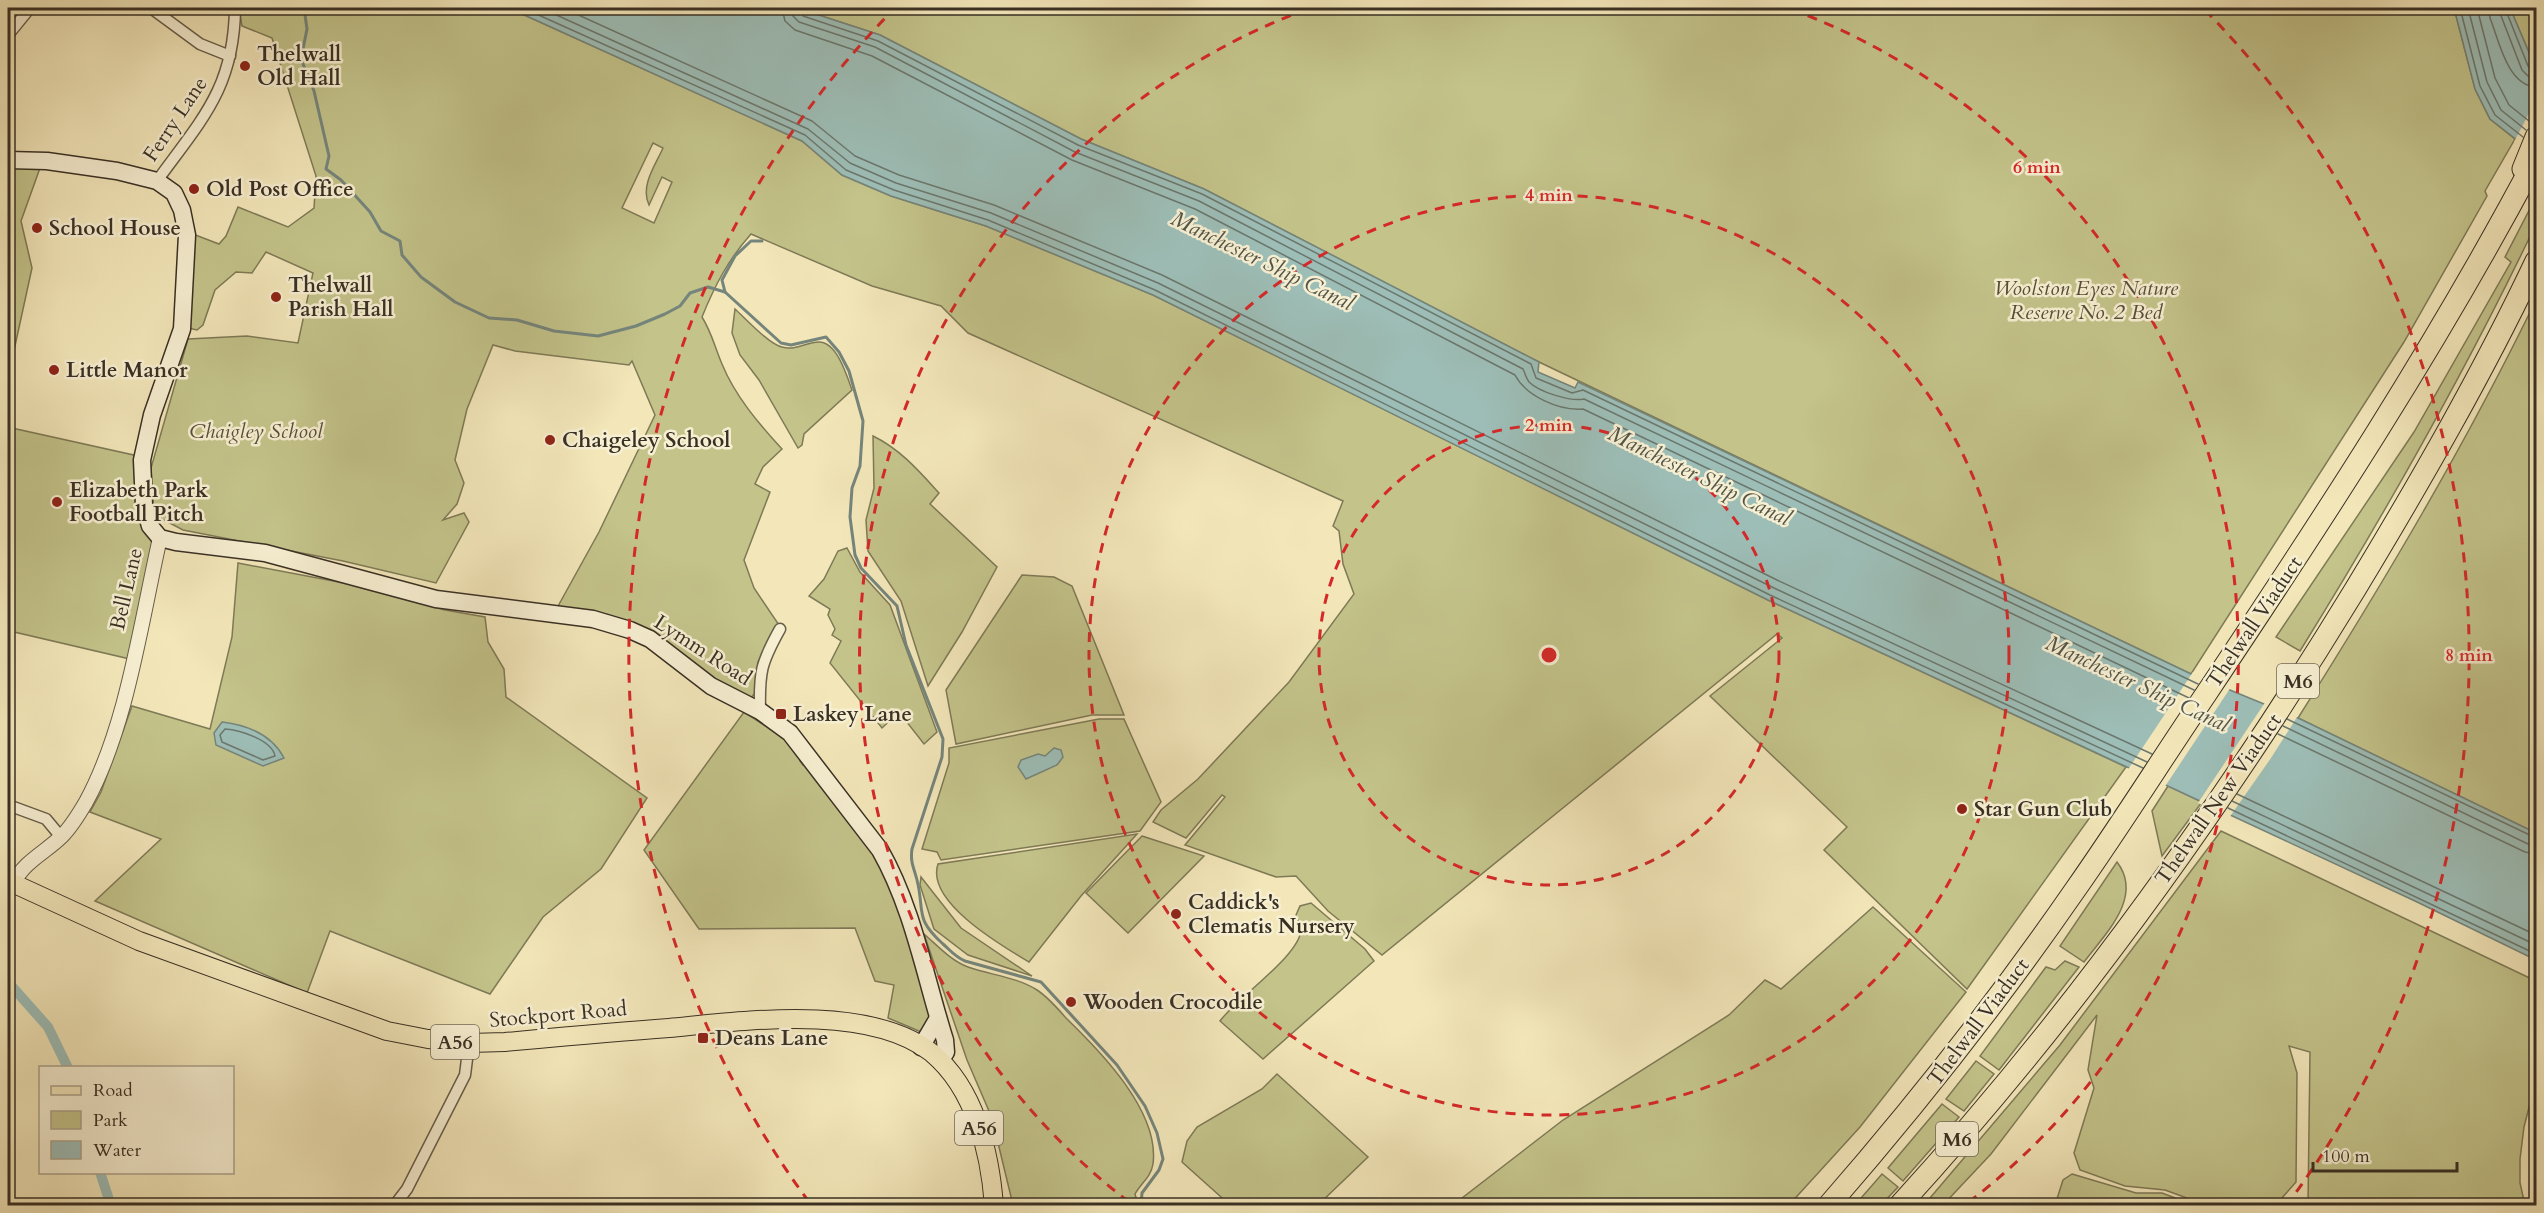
<svg xmlns="http://www.w3.org/2000/svg" width="2544" height="1213" font-family="Cardo,serif">
	<rect width="100%" height="100%" fill="#f3e7ba"/>
	<filter id="stains"><feTurbulence type="fractalNoise" baseFrequency=".00333" numOctaves="4"/><feColorMatrix values="0 0 0 0 .2 0 0 0 0 .09 0 0 0 0 .02 0 0 0 .5 -.17"/></filter>
	<radialGradient id="worn" r=".72"><stop offset=".6" stop-color="#630" stop-opacity="0"/><stop offset="1" stop-color="#630" stop-opacity=".3"/></radialGradient>
	<g fill="#c3c38a" stroke="#7e7a57" stroke-width="1.5" fill-rule="evenodd">
		<path d="M239,8H509L802,141L842,175L891,196L986,226L1153,295L1768,600L2126,767L1967,989L1824,850L1847,827L1710,696L1782,638L1777,634L1382,955L1328,911L1296,876L1276,877L1185,845L1225,797L1222,795L1186,838L1153,822L1161,810L1198,779L1289,682L1354,594L1343,564L1339,531L1333,526L1343,501L968,333L941,306L872,286L751,234C728,260 715,285 702,317C712,333 715,348 722,364C735,396 759,424 782,449L763,467L755,484L770,492L744,560L754,588L779,625L758,662L756,692L749,700L715,680L653,632L557,608L599,532L655,415L632,361L629,365L515,351L493,345L467,409L455,460L464,483L457,504L443,520L464,513L469,522L436,583L343,561L183,530L162,519L153,503L151,468L188,339L247,336L298,343L313,273L266,252L252,273L236,272L215,290L203,325L197,330L188,328L193,234L219,244L226,236L238,207L288,227L314,208L316,176L272,38L242,26ZM653,143L663,148C655,166 640,186 649,205L662,177L672,182L654,223L622,208Z"/>
		<polygon points="797,8 2454,8 2475,89 2490,119 2515,139 2485,191 2487,196 2404,342 2191,674 1539,362 1204,189 1081,139 880,35"/>
		<polygon points="2510,8 2536,8 2536,69"/>
		<polygon points="8,167 40,168 21,221 32,268 8,378"/>
		<path d="M2536,197V224C2466,371 2386,512 2300,651L2276,637L2414,432L2511,262L2505,257Z"/>
		<path d="M2536,300V833L2298,718C2384,582 2466,444 2536,300Z"/>
		<path d="M735,309C746,319 770,345 782,347C796,351 806,342 819,342C837,342 847,376 852,390L804,434L802,445L798,448L759,380L740,355L732,333Z"/>
		<polygon points="8,424 12,428 138,456 162,543 130,659 10,631 8,627"/>
		<path d="M873,436C900,449 919,471 939,493L930,504L997,567L962,632L928,686L901,601L868,551L866,520L874,488Z"/>
		<polygon points="847,548 860,572 890,605 937,732 924,744 899,712 882,728 830,663 841,641 832,635 835,629 828,615 830,609 809,596 824,579 838,551"/>
		<polygon points="238,563 344,583 445,610 485,617 488,642 504,669 506,697 647,798 601,869 543,917 490,994 330,931 307,993 95,901 161,839 90,812 101,792 132,706 210,729 232,637"/>
		<polygon points="1022,575 1054,577 1072,586 1124,715 1092,715 956,744 946,690"/>
		<polygon points="744,712 785,739 803,758 800,761 803,765 806,763 883,868 897,902 934,1021 926,1034 888,1018 894,985 875,981 855,928 699,929 644,850"/>
		<polygon points="1099,719 1124,719 1161,802 1140,831 941,860 937,852 922,849 949,763 949,748"/>
		<polygon points="2168,786 2202,802 2162,856 2152,811"/>
		<polygon points="2221,831 2536,981 2536,1080 2524,1127 2520,1159 2520,1183 2525,1205 2308,1205 2310,1052 2289,1046 2297,1073 2296,1182 2281,1199 2253,1205 2206,1205 2165,1190 2125,1186 2080,1170 2074,1153 2094,1088 2088,1070 2097,1015 1991,1154 1943,1205 1924,1205 2060,1045"/>
		<path d="M1137,834L1081,896L1029,962C1004,947 925,902 938,864Z"/>
		<polygon points="1142,836 1204,856 1128,933 1086,893"/>
		<path d="M2117,862C2144,897 2105,934 2084,962L2060,946Z"/>
		<polygon points="921,877 961,928 1032,976 968,955 934,929 920,885"/>
		<path d="M1311,903L1365,949L1374,961L1263,1059L1220,1021C1235,999 1303,954 1301,928C1300,924 1297,919 1296,915L1300,906Z"/>
		<polygon points="1873,907 1966,992 1860,1127 1789,1205 1453,1205 1563,1120 1729,1015 1765,980 1781,989"/>
		<path d="M924,934C937,945 951,961 968,967C990,975 1017,977 1037,990C1048,997 1058,1009 1067,1019C1101,1052 1160,1112 1153,1164C1151,1177 1141,1183 1135,1194L1138,1205H1013L992,1118L967,1060Z"/>
		<polygon points="2065,961 2079,967 1999,1070 1980,1056 2046,967 2055,970"/>
		<polygon points="1976,1061 1994,1074 1964,1111 1946,1099"/>
		<polygon points="1277,1074 1368,1157 1318,1205 1230,1205 1182,1162 1187,1141 1197,1127 1262,1089"/>
		<polygon points="1942,1104 1959,1117 1903,1181 1888,1168"/>
		<polygon points="1882,1174 1898,1187 1881,1205 1855,1205"/>
		<polygon points="2072,1174 2136,1193 2162,1193 2194,1205 2055,1205 2063,1180"/>
	</g>
	<g fill="#9dbeb7" stroke="#75857c" stroke-width="1.5">
		<polygon points="509,8 797,8 880,35 1081,139 1204,189 1539,362 1538,372 1575,388 1578,382 2191,674 2298,718 2536,833 2536,960 2415,901 1768,600 1153,295 986,226 891,196 842,175 802,141"/>
		<polygon points="2454,8 2510,8 2536,69 2536,155 2490,119 2475,89"/>
		<path d="M222,722C247,725 272,735 284,758L263,766L216,745L214,733Z"/>
		<polygon points="1054,748 1061,750 1063,757 1057,765 1026,779 1018,767 1021,760 1038,754 1045,756"/>
	</g>
	<g fill="#f3e7ba">
		<polygon points="2536,100 2536,158 2514,142"/>
		<polygon points="2193,672 2231,687 2164,788 2127,771"/>
		<polygon points="2266,701 2299,714 2271,758 2229,818 2198,803"/>
	</g>
	<g fill="none" stroke-linecap="round" stroke-linejoin="round">
		<g stroke="#6b776e" stroke-width="1.5">
			<polyline points="523,8 805,135 846,170 894,190 988,220 1155,290 1770,595 2143,768"/>
			<polyline points="541,8 808,129 850,163 896,183 991,213 1158,283 1774,588 2147,762"/>
			<polyline points="563,8 812,121 855,156 899,175 994,205 1162,275 1777,580 2152,754"/>
			<path d="M782,8L785,21L795,30L872,56L1072,160L1195,209L1515,375C1526,396 1559,411 1583,409L2189,698"/>
			<path d="M791,8L793,16L799,22L875,47L1075,152L1199,201L1523,369C1525,373 1526,378 1529,382C1539,392 1571,402 1584,399L2194,690"/>
			<polyline points="799,8 803,16 878,41 1078,145 1202,194 1531,364 1536,378 1572,393 1583,390 2198,684"/>
			<polyline points="2460,8 2480,86 2495,115 2523,137"/>
			<polyline points="2468,8 2487,82 2501,110 2526,130"/>
			<polyline points="2477,8 2495,78 2509,105 2534,125"/>
			<path d="M2489,8L2490,18C2499,40 2507,85 2536,87"/>
			<polyline points="2498,8 2522,70 2528,76 2536,78"/>
			<polyline points="2505,8 2528,66 2536,70"/>
			<polyline points="2287,719 2536,838"/>
			<polyline points="2283,726 2528,844 2536,845"/>
			<path d="M225,729C240,730 272,740 275,756L263,760L222,742L220,735Z"/>
			<polyline points="2278,734 2525,852 2536,854"/>
			<polyline points="2237,794 2536,935"/>
			<polyline points="2232,801 2536,945"/>
			<polyline points="2228,808 2536,954"/>
		</g>
		<g stroke="#75857c" stroke-width="3">
			<polyline points="304,8 307,29 301,59 314,91 329,156 326,169 341,180 370,212 381,231 400,241 402,255 421,277 455,302 489,318 517,320 554,331 598,336 636,326 665,314 680,306 690,293 708,287 725,292"/>
			<path d="M762,241H751L735,256L722,280L725,292L781,343L791,345L826,337L839,352L849,371L863,421L860,466L852,488L850,517L855,555L861,568L897,606L906,645L943,739L942,757L912,849C910,862 914,868 917,880C925,912 914,918 943,944C950,950 955,957 965,961L1041,982L1117,1065L1145,1106L1157,1133L1163,1159L1159,1170L1142,1193L1141,1206"/>
		</g>
		<g stroke="#9dbeb7" stroke-width="10">
			<polyline points="8,982 48,1027 68,1068"/>
			<polyline points="100,1172 111,1206"/>
		</g>
		<defs>
			<g id="minor">
				<polyline points="151,8 200,44 230,56"/>
				<polyline points="8,35 30,8"/>
				<path d="M157,181C202,119 234,88 235,8"/>
				<path d="M760,711C759,672 761,663 780,629"/>
				<polyline points="8,805 46,819 61,837"/>
				<polyline points="394,1206 407,1189 465,1075 469,1043"/>
			</g>
			<path id="tertiary" d="M14,883C23,862 46,852 62,836C72,826 79,814 86,802C127,727 141,621 160,538"/>
			<g id="secondary">
				<path d="M8,160L47,161L117,171L157,181L174,193L182,210L187,235L182,329L152,415L142,460L144,505L150,526L160,538L176,542L265,553L436,599L593,619L630,630L650,639L711,686L760,711L790,733L880,850C913,908 925,977 945,1040L946,1052L940,1061"/>
				<polyline points="921,1047 938,1018"/>
			</g>
			<path id="primary" d="M8,881L139,941L387,1031L428,1039L469,1043L505,1042C560,1037 614,1032 669,1028C743,1021 869,1003 932,1053C975,1089 990,1152 994,1206"/>
			<g id="motorway">
				<polyline points="2523,169 2536,137"/>
				<path d="M1828,1206C1916,1105 1999,1000 2075,890C2120,826 2162,759 2206,694C2323,519 2437,345 2536,158"/>
				<path d="M1899,1206C2072,1017 2223,806 2356,588C2420,482 2483,373 2536,261"/>
			</g>
		</defs>
		<use href="#minor" stroke="#685e4a" stroke-width="13"/>
		<use href="#tertiary" stroke="#685e4a" stroke-width="16"/>
		<use href="#secondary" stroke="#393024" stroke-width="19"/>
		<use href="#primary" stroke="#393024" stroke-width="20"/>
		<use href="#motorway" stroke="#393024" stroke-width="23"/>
		<use href="#minor" stroke="#f7efd2" stroke-width="10"/>
		<use href="#tertiary" stroke="#f7efd2" stroke-width="14"/>
		<use href="#secondary" stroke="#f7efd2" stroke-width="16"/>
		<use href="#primary" stroke="#f3e7ba" stroke-width="18"/>
		<use href="#motorway" stroke="#f3e7ba" stroke-width="21"/>
	</g>
	<g fill="none" stroke="#d62828" stroke-width="3" stroke-dasharray="10 8">
		<circle cx="1549" cy="655" r="230"/>
		<circle cx="1549" cy="655" r="460"/>
		<path d="M1129 1202A690 690 0 0 1 1307 9M1791 9A690 690 0 0 1 1969 1202"/>
		<path d="M809 1202A920 920 0 0 1 893 10M2205 10A920 920 0 0 1 2289 1202"/>
	</g>
	<g fill="#8f2418" stroke="#f7efd2" stroke-width="2">
		<circle cx="245" cy="66" r="6"/>
		<circle cx="194" cy="189" r="6"/>
		<circle cx="37" cy="228" r="6"/>
		<circle cx="276" cy="297" r="6"/>
		<circle cx="54" cy="370" r="6"/>
		<circle cx="550" cy="440" r="6"/>
		<circle cx="57" cy="502" r="6"/>
		<rect x="775" y="708" width="12" height="12" rx="3"/>
		<circle cx="1962" cy="809" r="6"/>
		<circle cx="1176" cy="914" r="6"/>
		<circle cx="1071" cy="1002" r="6"/>
		<rect x="697" y="1032" width="12" height="12" rx="3"/>
	</g>
	<g text-anchor="middle" stroke-width="5" stroke-linejoin="round" paint-order="stroke">
		<g fill="#f7efd2" stroke="#726958" stroke-width="1.5">
			<rect x="2277" y="664" width="42" height="34" rx="4.5"/>
			<rect x="431" y="1025" width="48" height="34" rx="4.5"/>
			<rect x="955" y="1111" width="48" height="34" rx="4.5"/>
			<rect x="1936" y="1122" width="42" height="34" rx="4.5"/>
		</g>
		<g font-size="20" font-weight="bold" fill="#393024">
			<text x="2298" y="688">M6</text>
			<text x="455" y="1049">A56</text>
			<text x="979" y="1135">A56</text>
			<text x="1957" y="1146">M6</text>
		</g>
		<g font-size="21" font-weight="bold" fill="#393024" stroke="#f7efd2" text-anchor="start">
			<text x="257" y="61">Thelwall<tspan x="257" dy="24">Old Hall</tspan></text>
			<text x="206" y="196">Old Post Office</text>
			<text x="49" y="235">School House</text>
			<text x="288" y="292">Thelwall<tspan x="288" dy="24">Parish Hall</tspan></text>
			<text x="66" y="377">Little Manor</text>
			<text x="562" y="447">Chaigeley School</text>
			<text x="69" y="497">Elizabeth Park<tspan x="69" dy="24">Football Pitch</tspan></text>
			<text x="793" y="721">Laskey Lane</text>
			<text x="1974" y="816">Star Gun Club</text>
			<text x="1188" y="909">Caddick's<tspan x="1188" dy="24">Clematis Nursery</tspan></text>
			<text x="1083" y="1009">Wooden Crocodile</text>
			<text x="715" y="1045">Deans Lane</text>
		</g>
		<g font-size="21" fill="#393024" stroke="#f7efd2">
			<text transform="translate(175 119) rotate(-56)" y="7">Ferry Lane</text>
			<text transform="translate(126 589) rotate(-77)" y="7">Bell Lane</text>
			<text transform="translate(2254 622) rotate(-56)" y="7">Thelwall Viaduct</text>
			<text transform="translate(703 650) rotate(33)" y="7">Lymm Road</text>
			<text transform="translate(2218 799) rotate(-55)" y="7">Thelwall New Viaduct</text>
			<text transform="translate(558 1014) rotate(-5)" y="7">Stockport Road</text>
			<text transform="translate(1978 1022) rotate(-53)" y="7">Thelwall Viaduct</text>
		</g>
		<g font-size="21" font-style="italic" fill="#554d38" stroke="#f7efd2">
			<text x="2086" y="295">Woolston Eyes Nature<tspan x="2086" dy="24">Reserve No. 2 Bed</tspan></text>
			<text x="256" y="438">Chaigley School</text>
		</g>
		<g font-size="22" font-style="italic" fill="#525449" stroke="#f7efd2">
			<text transform="translate(1263 260) rotate(26)" y="8">Manchester Ship Canal</text>
			<text transform="translate(1700 475) rotate(26)" y="8">Manchester Ship Canal</text>
			<text transform="translate(2138 683) rotate(25)" y="8">Manchester Ship Canal</text>
		</g>
	</g>
	<circle cx="1549" cy="655" r="9" fill="#d62828" stroke="#f7efd2" stroke-width="3"/>
	<g font-size="18" text-anchor="middle" font-weight="bold" fill="#d62828" stroke="#f7efd2" stroke-width="5" stroke-linejoin="round" paint-order="stroke">
		<text x="2037" y="173">6 min</text>
		<text x="1549" y="201">4 min</text>
		<text x="1549" y="431">2 min</text>
		<text x="2469" y="661">8 min</text>
	</g>
	<rect width="2544" height="1213" fill="none" stroke="#f3e7ba" stroke-width="30"/>
	<rect x="9" y="9" width="2526" height="1195" fill="none" stroke="#393024" stroke-width="3"/>
	<rect x="15" y="15" width="2514" height="1183" fill="none" stroke="#393024" stroke-width="1.5"/>
	<rect x="39" y="1066" width="195" height="108" fill="#f7efd2" stroke="#aba38c" stroke-width="1.5"/>
	<rect x="51" y="1086" width="30" height="9" fill="#f3e7ba" stroke="#aba38c" stroke-width="1.5"/>
	<text x="93" y="1096" font-size="18" fill="#393024">Road</text>
	<rect x="51" y="1111" width="30" height="18" fill="#c3c38a" stroke="#aba38c" stroke-width="1.5"/>
	<text x="93" y="1126" font-size="18" fill="#393024">Park</text>
	<rect x="51" y="1141" width="30" height="18" fill="#9dbeb7" stroke="#aba38c" stroke-width="1.5"/>
	<text x="93" y="1156" font-size="18" fill="#393024">Water</text>
	<path d="M2313 1162v9h144v-9" fill="none" stroke="#393024" stroke-width="3"/>
	<text x="2322" y="1162" font-size="18" fill="#393024" stroke="#f7efd2" stroke-width="4.5" paint-order="stroke">100 m</text>
	<rect width="100%" height="100%" filter="url(#stains)"/>
	<rect width="100%" height="100%" fill="url(#worn)"/>
</svg>
